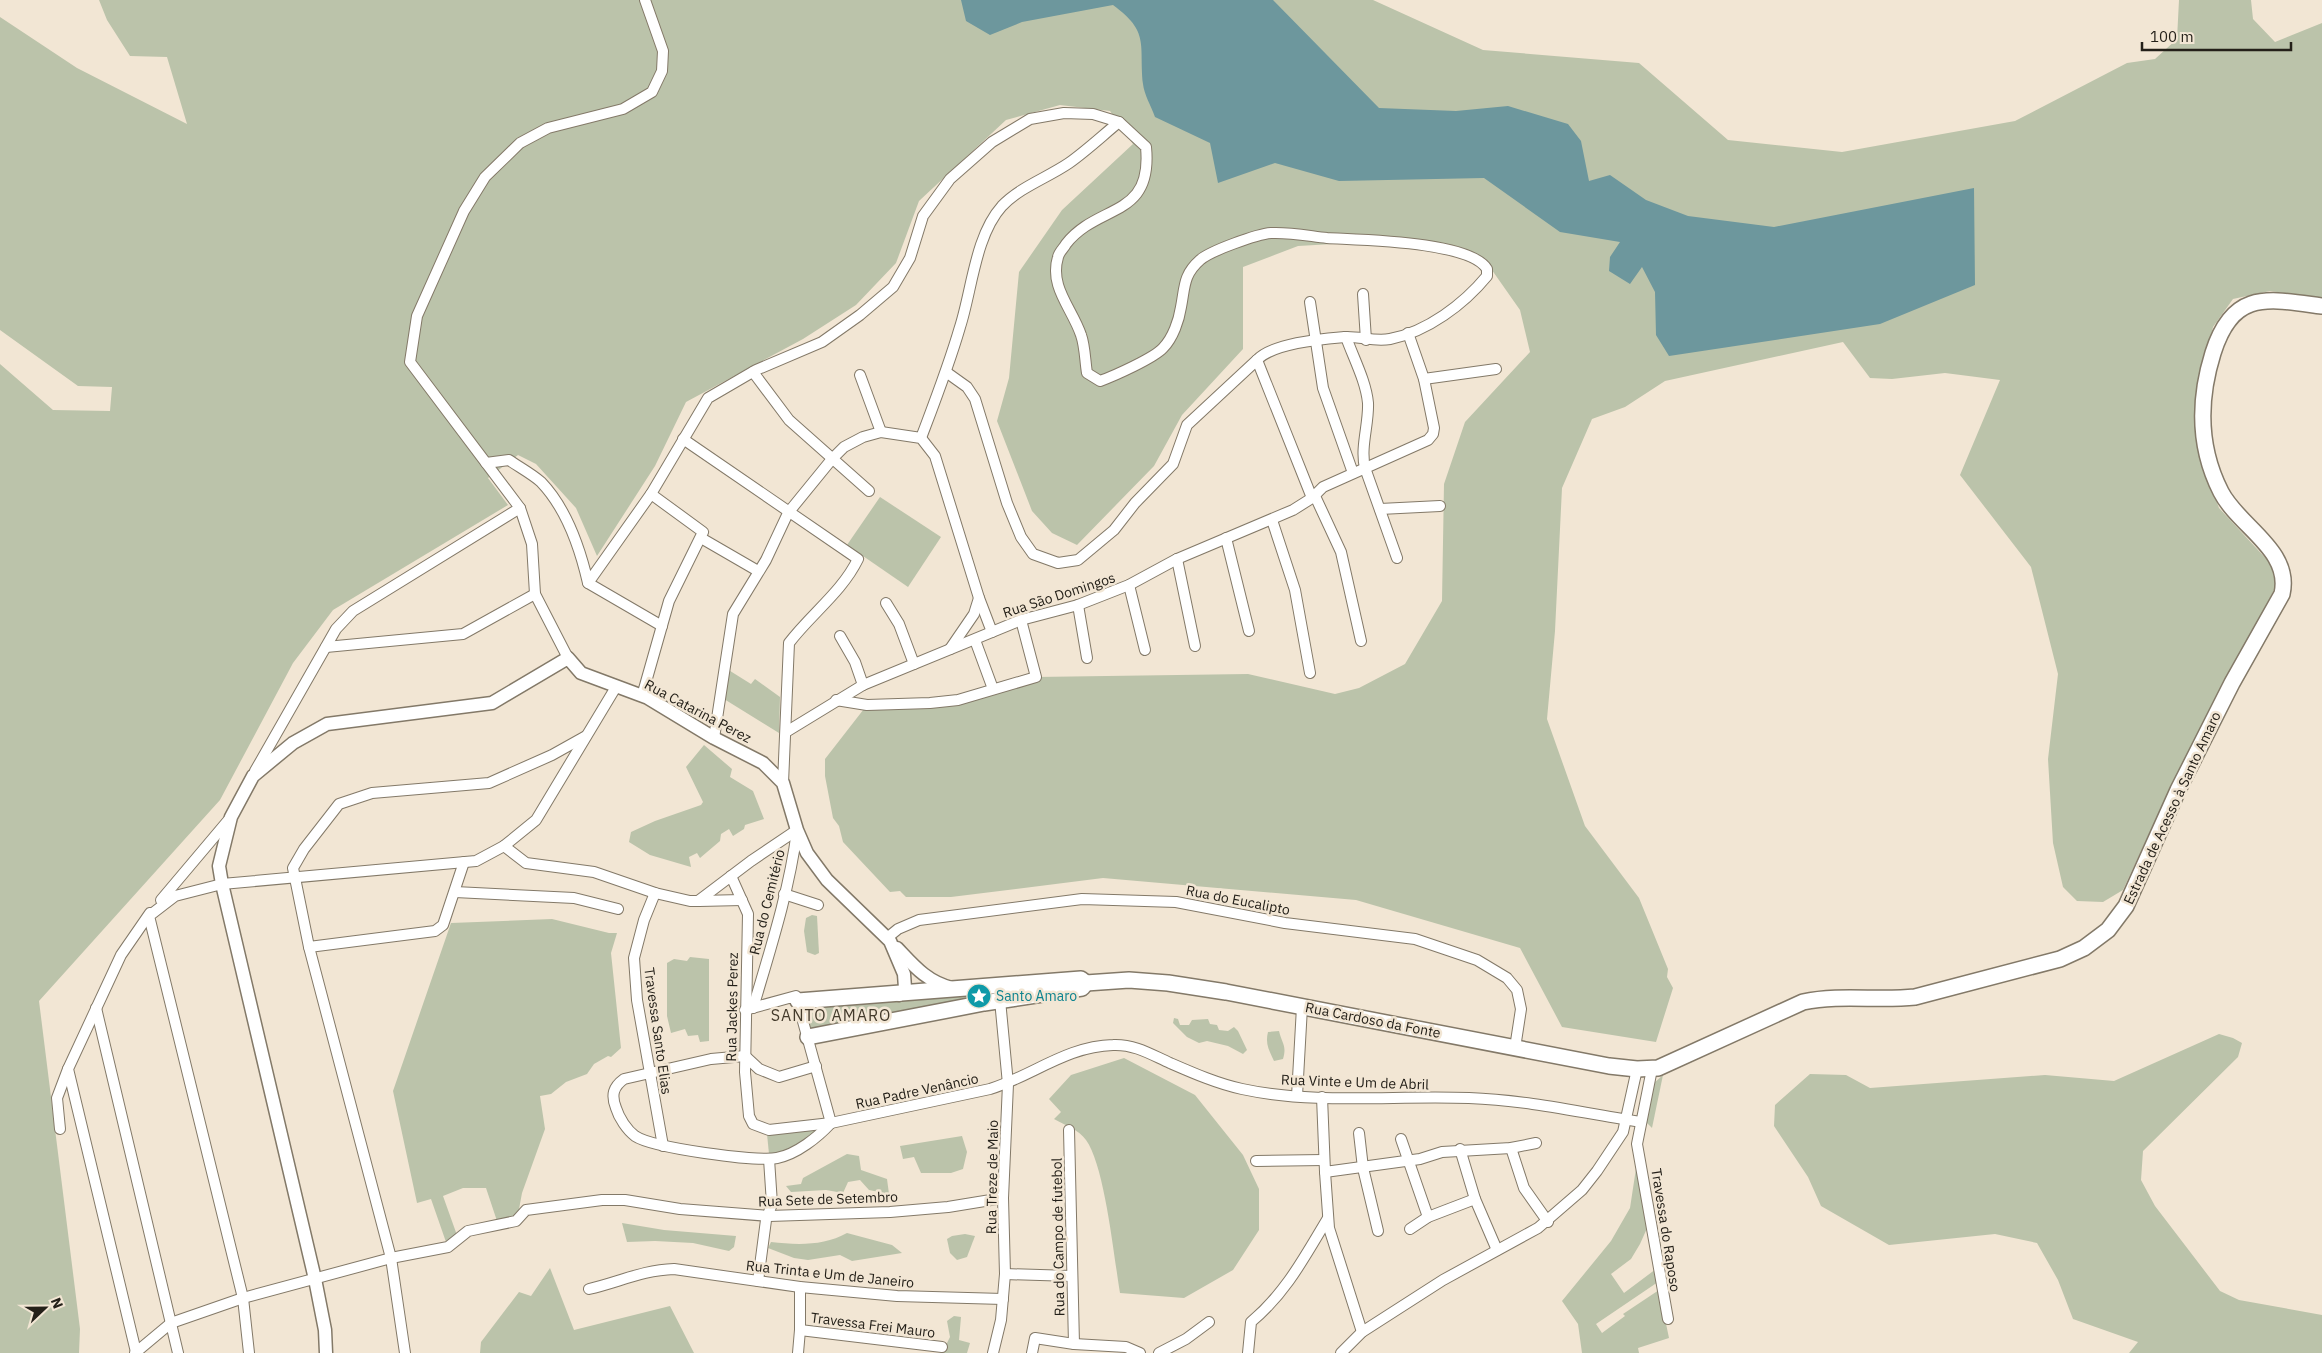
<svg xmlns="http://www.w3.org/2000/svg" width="2322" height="1353" font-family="'IBM Plex Sans',sans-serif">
	<rect width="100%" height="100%" fill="#f2e6d4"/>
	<g fill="#bbc3aa">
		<polygon points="99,0 1373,0 1483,50 1639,63 1728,140 1842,152 2015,121 2127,63 2155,59 2177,39 2179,0 2251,0 2253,19 2275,42 2322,23 2322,298 2270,291 2233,299 2213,327 2198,391 2194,421 2201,459 2219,508 2271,564 2276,586 2161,808 2123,890 2103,902 2077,901 2063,887 2053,843 2048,759 2058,674 2031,567 1960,475 2000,380 1945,373 1892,379 1870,378 1843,342 1665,381 1625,407 1592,419 1562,488 1555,631 1547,719 1585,826 1639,898 1668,969 1667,977 1673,988 1656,1042 1562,1027 1520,948 1356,900 1103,878 951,897 906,897 900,891 890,892 843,842 839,826 833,818 825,776 825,759 867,705 930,703 1036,677 1248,674 1335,694 1359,688 1405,664 1442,601 1444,484 1465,422 1530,352 1520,310 1487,263 1402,240 1298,246 1243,267 1243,349 1182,415 1154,466 1077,545 1052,533 1032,511 997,421 1009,378 1019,272 1062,210 1133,144 1110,111 1060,105 1006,120 919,201 896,263 856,305 803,339 686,402 655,466 597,556 576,508 536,464 518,455 488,478 508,505 333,610 293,663 220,800 39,1001 80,1329 79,1353 0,1353 0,364 53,410 110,411 112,387 78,386 0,330 0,17 77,68 187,124 167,57 130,56 107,20"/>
		<polygon points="880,497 941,537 908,587 847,545"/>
		<polygon points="727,669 751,684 755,679 780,697 779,733 716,694"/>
		<polygon points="704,745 732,769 730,777 753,791 764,819 745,825 744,829 733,836 729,829 721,834 720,841 700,858 697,853 689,857 691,867 650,855 629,842 631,832 655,821 701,805 703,802 686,767"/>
		<polygon points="812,915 817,916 819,953 815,955 807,952 804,931 806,918"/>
		<polygon points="552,919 609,933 617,933 611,953 621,1048 611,1057 608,1056 594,1064 587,1074 566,1082 551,1094 540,1096 545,1129 522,1193 517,1220 498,1224 486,1188 463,1188 443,1196 458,1238 446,1242 431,1199 417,1203 393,1091 451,923"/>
		<polygon points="690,957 709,959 709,1041 700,1042 698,1035 688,1036 685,1029 671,1033 667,1016 667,963 674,959 687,961"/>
		<polygon points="984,992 985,997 811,1030 805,1010 805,1007"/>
		<polygon points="1174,1018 1178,1019 1180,1025 1189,1025 1192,1020 1208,1019 1210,1024 1217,1025 1219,1030 1228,1031 1234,1027 1238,1031 1247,1050 1243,1054 1228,1046 1207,1041 1199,1043 1187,1037 1173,1023"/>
		<path d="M1279,1031C1282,1044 1287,1045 1283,1059L1274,1061C1269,1050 1265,1044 1268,1032Z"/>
		<polygon points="2219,1034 2233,1038 2242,1043 2238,1057 2143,1151 2141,1180 2155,1206 2220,1291 2239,1300 2322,1315 2322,1353 2129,1353 2138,1342 2073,1319 2058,1280 2037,1243 1995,1234 1889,1245 1821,1206 1808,1177 1774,1126 1775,1105 1810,1074 1846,1075 1870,1088 2045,1075 2114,1081"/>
		<path d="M1124,1058L1195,1095L1243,1155L1259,1189V1230L1233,1270L1184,1298L1120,1293C1114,1258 1105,1166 1086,1140C1079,1130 1065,1125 1054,1119L1061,1112L1049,1099L1071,1075Z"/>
		<polygon points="1663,1075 1652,1128 1646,1122 1654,1083"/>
		<polygon points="823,1126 821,1130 786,1151 769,1154 767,1134"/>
		<polygon points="962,1136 967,1152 963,1169 951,1173 921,1173 914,1157 903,1159 900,1146"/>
		<polygon points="847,1154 859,1156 861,1170 887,1179 889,1194 869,1190 860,1180 848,1182 843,1193 826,1190 791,1192 786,1186 801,1184 803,1178"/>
		<polygon points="1637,1162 1648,1226 1640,1244 1631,1259 1611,1274 1624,1293 1656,1269 1658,1282 1596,1324 1602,1333 1625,1316 1623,1314 1659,1290 1669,1338 1638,1348 1639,1353 1582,1353 1578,1324 1562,1301 1611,1241 1630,1208"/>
		<polygon points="622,1223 664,1230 736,1236 734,1247 729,1251 693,1243 655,1241 627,1242"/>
		<path d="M847,1233L892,1245L902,1253L852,1261L840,1255L808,1260L794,1258L768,1248L771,1242C797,1245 824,1246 847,1233Z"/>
		<polygon points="965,1234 975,1236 967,1257 957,1260 950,1253 947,1239 952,1236"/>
		<polygon points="550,1268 574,1330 670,1306 694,1353 480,1353 481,1342 519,1292 531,1296"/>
		<polygon points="954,1316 961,1317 959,1340 970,1343 967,1353 942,1353 950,1337 947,1321"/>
	</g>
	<path fill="#6d979d" d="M961,0H1273L1379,108L1456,111L1508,106L1568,124L1581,141L1589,181L1610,175L1646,200L1688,216L1774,227L1974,188L1975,285L1880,324L1669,356L1656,335L1655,292L1642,267L1630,284L1609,271L1610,257L1620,242L1560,232L1484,178L1339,181L1275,163L1218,183L1210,143L1155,117C1151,106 1144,94 1143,84C1139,44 1150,32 1113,5L1022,22L990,35L966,21Z"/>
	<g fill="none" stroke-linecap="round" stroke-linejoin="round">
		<defs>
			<g id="minor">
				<polyline points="1363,294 1366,340"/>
				<polyline points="1310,302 1323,388 1353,473"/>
				<path d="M1346,337C1353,357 1366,381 1368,403C1369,424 1360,447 1365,468L1397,558"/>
				<polyline points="753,372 789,420 869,491"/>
				<polyline points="946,372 967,387 975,399 1007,503 1021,537 1033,554 1058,563 1078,560 1114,530 1135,503 1173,464 1187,425 1257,360"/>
				<polyline points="860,375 881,432"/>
				<polyline points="1424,379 1496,369"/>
				<path d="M921,438C935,401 949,365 960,327C972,290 975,236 1002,206C1020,187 1047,178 1069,163C1086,151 1102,136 1119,122"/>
				<path d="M683,439L858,559C842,592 811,614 789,643L783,783"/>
				<path d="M486,463L509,460C519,467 532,474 541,482C566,508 580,548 588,583L651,494L708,398L756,370L822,342L860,315L893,287L910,258L923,216L950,179L992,142L1030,119L1064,113L1093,114L1119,122L1146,147C1153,219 1098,203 1066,244C1064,248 1059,252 1058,257C1049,287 1072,308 1081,335C1085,346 1085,361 1087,373L1100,381C1114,376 1154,358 1163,348C1173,338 1179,320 1181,307C1185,287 1183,275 1200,260C1210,251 1257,234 1271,233C1289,232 1309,236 1327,238C1359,240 1470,241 1487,269V276C1464,304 1427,332 1390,339C1374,342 1360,336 1344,337C1322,339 1273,343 1257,360L1312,498"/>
				<polyline points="1315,496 1341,552 1361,641"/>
				<polyline points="1380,509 1440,506"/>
				<polyline points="1272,520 1295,590 1310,673"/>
				<polyline points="701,538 758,571"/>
				<polyline points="1226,538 1249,631"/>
				<polyline points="1177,559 1195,646"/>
				<polyline points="588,583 662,626"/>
				<polyline points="1129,585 1145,650"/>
				<polyline points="886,603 899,624 914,664"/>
				<polyline points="1078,605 1087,658"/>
				<polyline points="840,636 855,662 863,685"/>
				<polyline points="975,640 993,689"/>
				<polyline points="326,647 463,634 535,594"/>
				<polyline points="950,649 974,614 979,598"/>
				<polyline points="568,658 535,594 532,544 520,508 410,362 417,316 464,211 485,177 520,143 548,128 623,109 652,92 662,71 663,51 645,0"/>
				<polyline points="642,696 669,601 703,532 651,494"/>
				<polyline points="836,700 867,705 930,703 958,700 1036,677 1021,620"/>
				<polyline points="786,732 863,685 1021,620 1078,605 1129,585 1177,559 1293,510 1312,498 1323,487 1428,440 1433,434 1434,428 1424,379 1408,333"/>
				<polyline points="714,738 733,614 766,560 788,513 832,459 844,447 863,437 881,432 921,438 935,456 979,598 992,632"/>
				<polyline points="255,771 336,629 353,611 520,508"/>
				<polyline points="504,846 526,863 594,872 655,893 690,901 698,901 706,895 751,861 797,830"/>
				<polyline points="731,876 748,914 745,1072 749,1116 753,1124 769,1130 831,1123"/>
				<polyline points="455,892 574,898 618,909"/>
				<polyline points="655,893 644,920 634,958 637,1000 663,1146"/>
				<polyline points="784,894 818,905"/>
				<polyline points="161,900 231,817"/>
				<polyline points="699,901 742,900"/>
				<polyline points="887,938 898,929 919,920 1082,899 1176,902 1285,923 1415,939 1477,960 1507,978 1517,990 1521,1009 1515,1048"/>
				<polyline points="309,947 435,931 443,925 464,862"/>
				<polyline points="96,1008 178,1353"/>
				<path d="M753,1008C770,950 789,892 797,831"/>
				<path d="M745,1010L796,996L831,1123L990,1089C1032,1076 1067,1046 1113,1045C1135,1044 1152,1055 1170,1063C1193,1073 1218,1084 1242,1089C1316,1105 1394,1095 1469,1098C1527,1100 1584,1113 1641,1122"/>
				<path d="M816,1066L779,1077L759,1069L745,1056L711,1059L624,1079C613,1087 611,1095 616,1108C619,1118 627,1130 635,1136C653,1148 756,1162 777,1158C797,1154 818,1137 831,1123"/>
				<polyline points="1652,1069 1637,1144 1668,1319"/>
				<polyline points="1297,1096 1302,1007"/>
				<polyline points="1322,1097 1325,1172 1420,1159 1442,1152 1511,1148 1536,1143"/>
				<polyline points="60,1129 57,1098 68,1069"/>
				<polyline points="1069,1130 1074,1344"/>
				<polyline points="1359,1133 1363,1168 1378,1231"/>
				<polyline points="1401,1139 1428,1217"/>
				<polyline points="1511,1148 1524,1188 1548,1222"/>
				<polyline points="1460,1149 1475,1199"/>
				<polyline points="1256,1161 1324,1160"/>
				<polyline points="1325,1172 1329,1228 1362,1332"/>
				<polyline points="1410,1229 1428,1217 1475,1199 1497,1250"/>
				<polyline points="1005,1274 1072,1276"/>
				<polyline points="758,1281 766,1220 772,1204 769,1159"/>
				<path d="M589,1289C619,1282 643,1270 674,1269L800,1287L897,1296L1003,1299"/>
				<polyline points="800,1330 942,1347"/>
				<polyline points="136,1352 68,1069 121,955 150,913"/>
				<polyline points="135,1353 171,1323 243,1298 391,1258 448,1247 468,1231 516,1221 526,1210 602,1200 625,1200 680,1209 769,1216 890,1212 948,1207 1003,1198"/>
				<polyline points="249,1353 243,1298 149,916 175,896 222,884 476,861 504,846 536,820 616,687"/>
				<polyline points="405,1353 391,1258 309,947 293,868 304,849 339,804 372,793 489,783 552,755 586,736"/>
				<polyline points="798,1353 800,1330 800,1287"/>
				<polyline points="993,1353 1001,1320 1005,1274 1003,1198 1008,1084 1000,1000"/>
				<polyline points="1032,1353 1035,1338 1074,1344 1126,1347 1140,1353"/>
				<polyline points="1159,1353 1186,1339 1209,1322"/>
				<path d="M1248,1353L1251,1322C1286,1293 1305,1256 1328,1218"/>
				<polyline points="1341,1353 1362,1332 1443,1280 1538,1228 1582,1190 1597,1171 1623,1132 1637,1069"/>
			</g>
			<g id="tertiary">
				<path d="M897,948C914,966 927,982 952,988"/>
				<polyline points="326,1353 325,1330 315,1279 222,884 219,866 231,817 253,776 293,743 327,724 492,703 568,658 581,673 648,698 714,738 763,763 783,783 797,830 807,853 827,880 890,941 904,974 905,988 899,995"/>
			</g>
			<g id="secondary">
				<path d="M1086,983L1129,980L1168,983L1226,992L1609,1066L1637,1069L1658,1068L1803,1002C1840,994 1878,1001 1915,997L2060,959L2084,948L2108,930L2126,906L2178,790L2232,683L2282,594C2292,550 2239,527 2221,492C2198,447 2198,401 2213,353C2233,289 2268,299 2322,306"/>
				<polyline points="798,1001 1081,979 1086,983 1082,988 984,1003 808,1037"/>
			</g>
		</defs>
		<use href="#minor" stroke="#837968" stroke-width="12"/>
		<use href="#tertiary" stroke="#837968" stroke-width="15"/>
		<use href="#secondary" stroke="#837968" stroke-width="18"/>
		<use href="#minor" stroke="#fff" stroke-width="10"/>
		<use href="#tertiary" stroke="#fff" stroke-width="12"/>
		<use href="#secondary" stroke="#fff" stroke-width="15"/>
	</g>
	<defs>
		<symbol id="sight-disc" viewBox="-11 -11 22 22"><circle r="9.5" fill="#0f9aa8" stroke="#f2e6d4"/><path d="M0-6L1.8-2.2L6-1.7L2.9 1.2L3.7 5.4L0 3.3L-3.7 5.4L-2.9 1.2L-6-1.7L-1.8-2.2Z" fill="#fff"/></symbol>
	</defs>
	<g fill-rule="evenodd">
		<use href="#sight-disc" x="965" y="982" width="28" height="28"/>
	</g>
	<g text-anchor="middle" stroke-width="5" stroke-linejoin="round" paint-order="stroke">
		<g font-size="14" fill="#242019" stroke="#f2e6d4">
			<text transform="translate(1059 595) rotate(-18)" y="5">Rua São Domingos</text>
			<text transform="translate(698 711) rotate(28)" y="5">Rua Catarina Perez</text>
			<text transform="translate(2172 808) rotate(-65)" y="5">Estrada de Acesso à Santo Amaro</text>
			<text transform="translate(1238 900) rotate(11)" y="5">Rua do Eucalipto</text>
			<text transform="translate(767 902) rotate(-76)" y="5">Rua do Cemitério</text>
			<text transform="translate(732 1007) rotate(-89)" y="5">Rua Jackes Perez</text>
			<text transform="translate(1373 1020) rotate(11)" y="5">Rua Cardoso da Fonte</text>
			<text transform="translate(658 1031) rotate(82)" y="5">Travessa Santo Elias</text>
			<text transform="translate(1355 1082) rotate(2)" y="5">Rua Vinte e Um de Abril</text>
			<text transform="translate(917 1091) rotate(-12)" y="5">Rua Padre Venâncio</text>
			<text transform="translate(992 1177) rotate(-89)" y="5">Rua Treze de Maio</text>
			<text transform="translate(828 1199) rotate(-2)" y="5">Rua Sete de Setembro</text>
			<text transform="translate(1666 1230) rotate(81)" y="5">Travessa do Raposo</text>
			<text transform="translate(1058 1237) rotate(-91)" y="5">Rua do Campo de futebol</text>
			<text transform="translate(830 1274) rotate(6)" y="5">Rua Trinta e Um de Janeiro</text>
			<text transform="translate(873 1325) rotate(7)" y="5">Travessa Frei Mauro</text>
		</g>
		<g font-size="14" fill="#0d838f" stroke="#f2e6d4" text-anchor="start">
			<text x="996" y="1001">Santo Amaro</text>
		</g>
		<g font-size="16" letter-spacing="1" fill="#433a2b" stroke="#f2e6d4">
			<text x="831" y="1021">SANTO AMARO</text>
		</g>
	</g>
	<g transform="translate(45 1308) rotate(68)" stroke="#f2e6d4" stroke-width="4" paint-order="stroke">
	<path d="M0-4L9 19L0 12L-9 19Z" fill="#242019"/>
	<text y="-8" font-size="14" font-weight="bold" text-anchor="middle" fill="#242019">N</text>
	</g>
	<path d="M2142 42v8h149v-8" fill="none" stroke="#242019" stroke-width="2.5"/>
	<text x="2150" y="42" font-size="15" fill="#242019" stroke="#f2e6d4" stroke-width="4" paint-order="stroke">100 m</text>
</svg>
